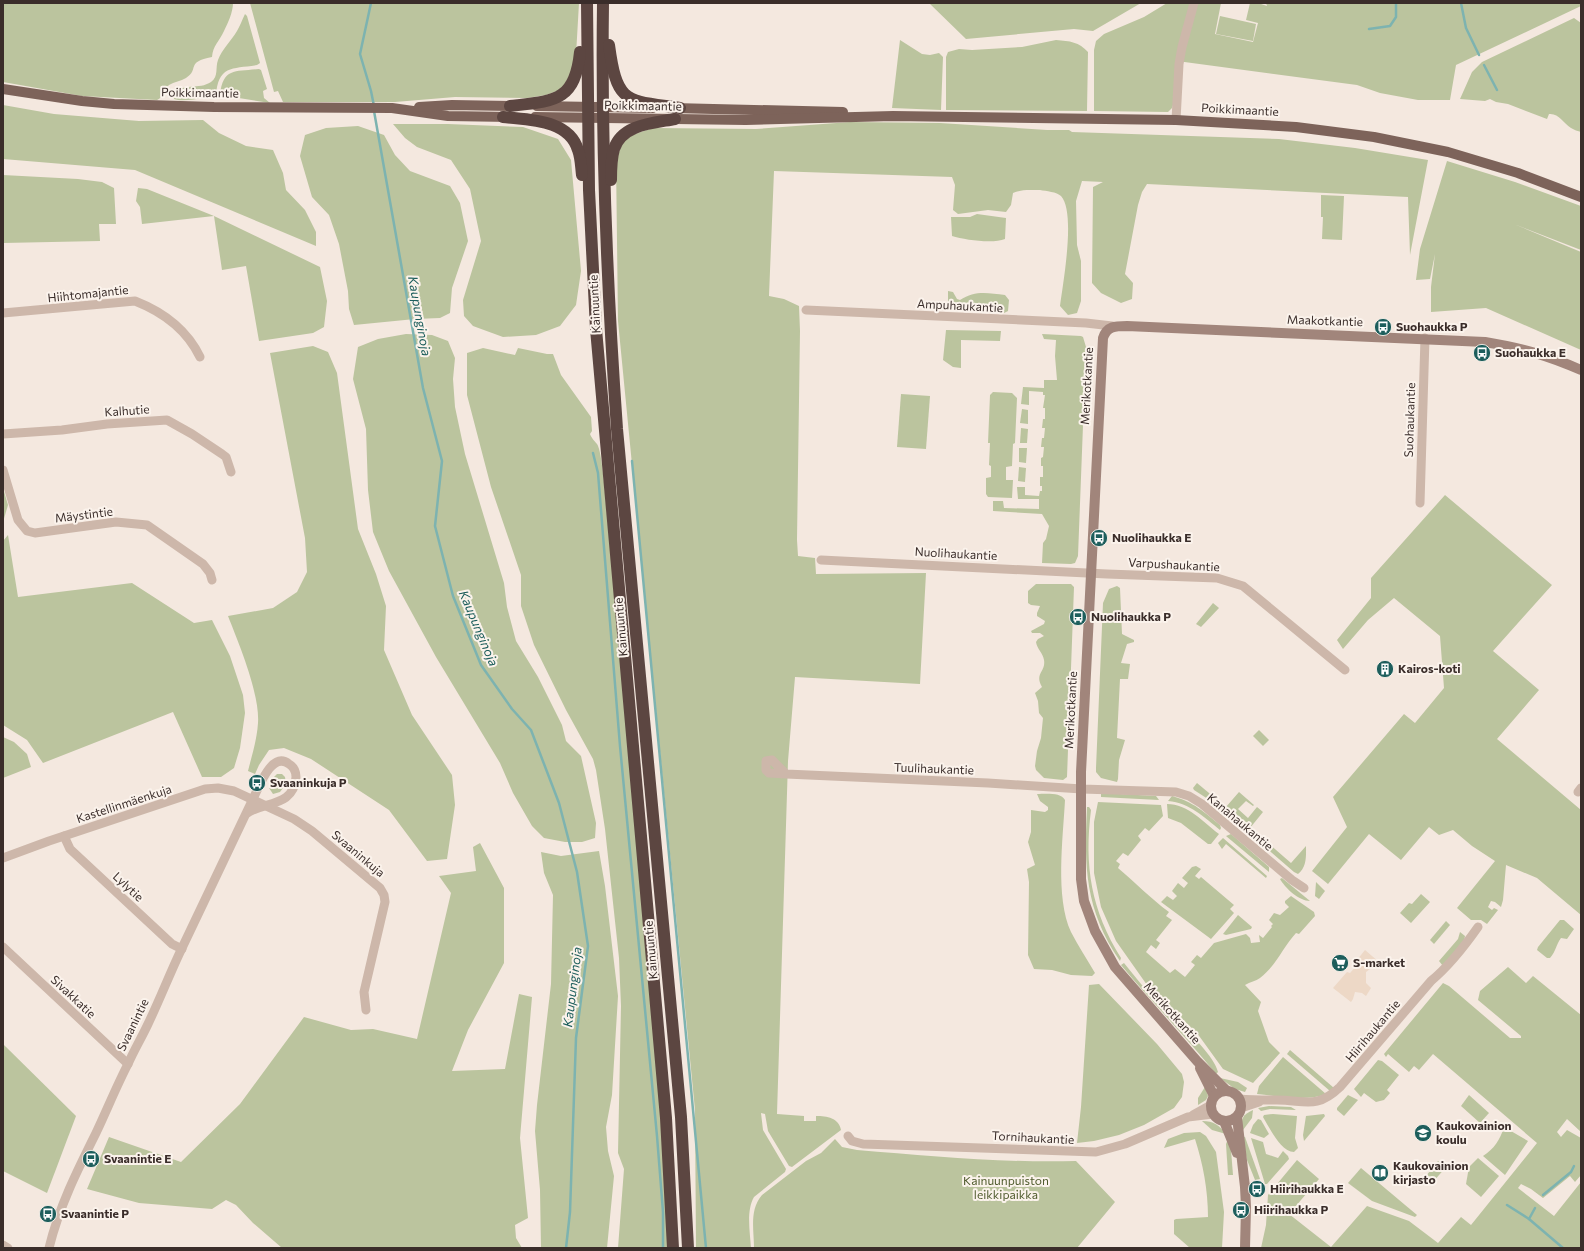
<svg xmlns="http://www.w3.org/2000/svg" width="1584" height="1251" font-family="Commissioner,sans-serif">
	<rect width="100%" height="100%" fill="#f4e8df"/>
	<g fill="#bbc49e">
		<path d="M3,3H233C233,12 228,23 224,31C219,42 213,45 212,57C185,62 200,69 186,78C181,81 174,82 169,85C163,90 164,97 157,100L82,96L3,82Z"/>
		<polygon points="250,3 579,3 576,55 573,69 562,89 546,95 527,98 455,97 395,102 283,102 278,91 274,92"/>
		<polygon points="929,3 1141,3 1093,31 1074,29 966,39"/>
		<polygon points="1167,3 1221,3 1215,34 1253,42 1258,23 1246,20 1250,3 1258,3 1267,6 1266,3 1581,3 1581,6 1456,65 1450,100 1418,100 1380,93 1357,85 1177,61 1174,102 1172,108 1168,112 1094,111 1094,50 1096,41 1104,34 1144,17"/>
		<path d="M245,14L247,16L260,63L257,65C232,69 218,65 216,96L206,95L203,98C195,99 182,102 174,99L173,93C183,83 199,90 211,82C219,76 215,68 218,60C222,49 231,41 237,31C240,26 242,20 245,14Z"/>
		<polygon points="1220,16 1256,24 1253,41 1216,34"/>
		<path d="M1574,18L1581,23V132C1578,131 1574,130 1571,128C1563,123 1559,113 1549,114L1547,119L1508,104L1496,102L1490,99L1485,101L1460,99L1472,72L1482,62Z"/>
		<polygon points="900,40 922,54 930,55 939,53 943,57 941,110 892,108"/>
		<path d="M1056,40C1070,41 1079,42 1088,52L1087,111L946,110V57L948,52L959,49L972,50L1022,47Z"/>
		<path d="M259,69L261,70L267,89L263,91L264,98L270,103L220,95C223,67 236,72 259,69Z"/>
		<polygon points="3,105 54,114 139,121 203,120 219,133 246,146 273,150 283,173 286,190 305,210 316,232 316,246 135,170 3,159"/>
		<path d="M850,122L940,123L1047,130H1069L1072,132L1279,139L1355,148L1428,160L1410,255L1408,197L1147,184L1142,192L1138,205L1125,274L1133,283L1132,299L1121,303L1101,293L1092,283L1093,187L1103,182L1082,181L1076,201L1077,245L1081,261V301L1077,313L1068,315L1060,306C1063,283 1076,212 1061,196C1057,192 1046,191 1040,190C1030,190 1022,189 1013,193L1011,205L1006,212L988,210L958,214L953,210L955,185L952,177L774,171L769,296L784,299L799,306L800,331L797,540L798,556L815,558L816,574L926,573L920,684L795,677L788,761L777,1114L804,1116V1121H816V1116C827,1116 839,1118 841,1130L792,1167L789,1166L768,1131L765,1114L761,1113L763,1130L786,1169L785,1172L754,1197C746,1211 750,1232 751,1248H696L695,1110L618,321L616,161L623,141L629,136L653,128L756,129Z"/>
		<polygon points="393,124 448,124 523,127 558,139 571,160 581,271 576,305 560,326 536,335 503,337 473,326 464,316 463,300 481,241 470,189 451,160 417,147 405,138"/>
		<polygon points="358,126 384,135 395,155 410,171 450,186 460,203 468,241 452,288 450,313 440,318 415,319 354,325 349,309 348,291 339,244 329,215 312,197 300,156 305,135 326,128"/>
		<polygon points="1447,161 1515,182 1581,206 1581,250 1514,224 1581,252 1581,350 1486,308 1431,312 1431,287 1435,254 1430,279 1416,280 1420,249"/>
		<polygon points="3,175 78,179 102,182 114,188 116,224 99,224 100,241 3,243"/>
		<polygon points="138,188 147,189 214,216 320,267 327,301 324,327 313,333 259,341 246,266 222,270 214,216 142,224 140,207 136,201"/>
		<polygon points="1321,195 1344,196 1342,240 1322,239 1323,217 1321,217"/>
		<path d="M977,214L1006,218L1005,239C993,244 965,240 952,236L951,217H970Z"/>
		<path d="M948,291L953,292L957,299L960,300C975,290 988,293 1005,295L1009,300L1008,311L1004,313L953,311L948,306Z"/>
		<polygon points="946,330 1001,331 1000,341 961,340 961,368 953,367 943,360"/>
		<polygon points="406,334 432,335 448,341 455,358 453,379 455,407 465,454 504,583 507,607 516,641 538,677 562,725 566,741 581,756 596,823 595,838 582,842 565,842 544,838 532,826 513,793 500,763 436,657 389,571 373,532 368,490 366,429 353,379 358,347 378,339"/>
		<polygon points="1042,334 1081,336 1083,337 1086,347 1078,556 1075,563 1071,564 1042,563 1043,543 1046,539 1049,526 1042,514 993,511 993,501 1003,501 1004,508 1039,509 1039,499 1018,499 1017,487 1025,487 1025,495 1039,496 1040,491 1042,491 1042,486 1040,486 1040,477 1043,477 1043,466 1041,466 1041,458 1043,457 1044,447 1041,447 1042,438 1044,438 1045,428 1042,428 1043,419 1045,419 1045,408 1043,408 1045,395 1043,395 1043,392 1029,391 1029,405 1021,404 1023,387 1044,388 1044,380 1057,380 1055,356 1056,340 1044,339"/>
		<path d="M313,346L328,352L337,373L358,529L376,574L386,606L384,650L412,715L452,775L455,805L447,859L427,861L389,810L311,759L284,748L269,750L259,765L255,774L248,771C252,755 257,739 258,723C260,694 239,644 228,616L273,608L297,592L307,572L305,538L270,353Z"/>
		<path d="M483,348L515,355L518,348L547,354H553L561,375L591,417L592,431L590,434C592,439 594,440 597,444C601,450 603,474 604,482L665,1142L670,1248H618L624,1169L618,1153L621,1006L619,958L605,829L596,770L593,759L566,710L534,645L521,606V575L491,487L467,395V353Z"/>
		<polygon points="993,392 1012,393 1017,398 1015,443 1013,444 1012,466 1006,467 1006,480 1013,480 1012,498 988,497 986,494 986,478 991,477 991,466 989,465 990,443 988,443 990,395"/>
		<polygon points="901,394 930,396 926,449 897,447"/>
		<polygon points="1022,409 1028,410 1028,424 1020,423"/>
		<polygon points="1021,428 1028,429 1027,443 1020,443"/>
		<polygon points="1019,448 1027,448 1026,463 1019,462"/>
		<polygon points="1019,467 1026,468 1025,482 1018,481"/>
		<polygon points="3,488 8,505 3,522"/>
		<polygon points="1445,495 1552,585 1493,651 1539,690 1497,739 1581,810 1581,915 1537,878 1506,865 1503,900 1501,907 1495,902 1491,901 1488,907 1492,910 1494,908 1498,910 1487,924 1481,920 1471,920 1457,908 1495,861 1472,846 1453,830 1439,835 1429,827 1401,860 1369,834 1328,884 1312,871 1347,827 1333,797 1404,714 1415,723 1444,688 1440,636 1394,598 1368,620 1343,649 1337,640 1371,598 1371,578"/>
		<polygon points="8,535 18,597 132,583 194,623 212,620 230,656 243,695 245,713 240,748 234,768 221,777 202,777 173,712 43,763 27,740 3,725 3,541"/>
		<path d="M1036,584H1071L1074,587L1067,777L1063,780L1044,778L1036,770L1035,766L1037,751L1041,738L1043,718L1039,713L1038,701L1035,693L1042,687C1034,673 1046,672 1044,660C1043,653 1037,649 1036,642L1038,639L1044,636L1040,633H1032L1031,631L1044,624L1045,621L1037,616V613L1040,606L1031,605L1028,603V591Z"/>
		<polygon points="1117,586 1120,588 1122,634 1134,640 1134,642 1127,644 1121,663 1130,664 1128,679 1120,679 1117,738 1125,740 1119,760 1118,779 1117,782 1101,778 1096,772 1096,768 1103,603 1109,589"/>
		<polygon points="1213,603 1219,608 1201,627 1196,624"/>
		<polygon points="1259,730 1269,740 1263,746 1253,736"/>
		<polygon points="3,737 14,742 27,754 31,767 3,778"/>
		<polygon points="277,774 282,774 285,777 286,784 280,792 273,794 269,788 273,778"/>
		<polygon points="1197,783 1215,798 1211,801 1194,790 1193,788"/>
		<polygon points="1239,792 1254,805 1253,806 1246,801 1238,809 1248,818 1257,807 1263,812 1250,828 1254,831 1250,835 1218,807 1220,802 1226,807"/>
		<polygon points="1101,793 1156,796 1159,800 1101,797"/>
		<path d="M1037,794C1045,794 1061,792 1065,800C1063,839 1055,897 1071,932C1078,946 1087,959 1095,973L1092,976L1071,975L1052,970L1034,969L1028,955L1029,882L1027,869L1035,865L1028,842L1031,832V810L1045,812L1048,810V807L1040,801Z"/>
		<path d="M1172,796C1194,802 1204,812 1220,825L1221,828L1220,830C1204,817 1190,803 1168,801Z"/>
		<path d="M1098,802L1161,805L1163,816L1149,831L1145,828L1138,836L1141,840L1128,856L1123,853L1116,861L1120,864L1118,868C1135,882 1151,899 1169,912L1166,916L1172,920L1156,940L1160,943L1156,949L1151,945L1146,952L1170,973L1175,969L1185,977L1195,965L1191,962L1197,955L1201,958L1214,943L1246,934L1250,938L1251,943L1260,942L1259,935L1263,938L1272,927L1271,926L1273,924L1269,920L1274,913L1280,915L1289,907L1285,903V901L1291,896L1314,912L1315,916L1299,934L1296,933C1283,947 1276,966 1260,978C1256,981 1250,982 1245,985L1261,1002L1258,1011L1269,1042L1280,1053L1253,1083L1223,1069L1197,1033L1147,985L1116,941L1101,907L1094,873V822Z"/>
		<path d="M1167,804C1188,804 1203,822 1219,834L1211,844H1208L1181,823L1168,818Z"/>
		<path d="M1087,807H1089L1091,810C1084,866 1091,910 1121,958L1120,961C1085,910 1084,867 1087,807Z"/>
		<polygon points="1231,834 1269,867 1269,872 1226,836"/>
		<path d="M1260,836L1291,863L1306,846C1306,856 1307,867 1298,874L1294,872L1257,840Z"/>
		<polygon points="1223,838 1267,876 1266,878 1226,844 1222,849 1218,843"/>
		<polygon points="480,843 504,888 504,963 468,1030 452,1071 505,1069 519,994 532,997 520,1138 528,1218 515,1225 516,1238 522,1248 282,1248 253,1223 236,1205 226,1200 212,1209 139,1203 87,1189 109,1137 181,1162 240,1104 304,1017 351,1030 373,1029 417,1039 451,893 439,876 476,871 473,847"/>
		<polygon points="599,851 605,886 618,996 612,1095 606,1127 608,1151 614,1176 607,1248 541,1248 540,1190 535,1131 537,1105 551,984 553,895 544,873 541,852 561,856"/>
		<polygon points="1196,866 1201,869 1195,876 1199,879 1201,877 1234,905 1230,909 1234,913 1211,939 1161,902 1167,896 1173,900 1177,896 1172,891 1178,883 1184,888 1188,883 1182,878 1192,867"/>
		<path d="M1282,878L1310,901C1299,901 1285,888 1280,879Z"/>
		<polygon points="1316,882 1325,891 1319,899 1315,896"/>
		<polygon points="1421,894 1430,902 1411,923 1400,913 1409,903 1412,904"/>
		<polygon points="1238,915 1252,927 1251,929 1226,935 1223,934"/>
		<path d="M1560,920H1564L1574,929L1567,939L1561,938C1556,945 1556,951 1550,958H1547L1537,950L1538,947Z"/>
		<polygon points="1446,921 1450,925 1434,944 1430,940"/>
		<polygon points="1460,932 1465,936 1464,941 1443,966 1439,961 1458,939"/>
		<path d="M1124,963C1135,977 1146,990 1158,1003C1174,1019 1213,1052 1218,1072L1216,1074C1186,1037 1152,1002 1121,965Z"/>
		<polygon points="1508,967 1526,983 1533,976 1581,1015 1581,1132 1567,1119 1557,1132 1561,1137 1567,1130 1581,1138 1581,1175 1575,1182 1570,1176 1543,1198 1531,1189 1521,1184 1518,1188 1554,1216 1581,1182 1581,1248 1261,1248 1266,1225 1268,1195 1297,1160 1319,1179 1289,1214 1331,1247 1367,1206 1409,1221 1438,1243 1461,1217 1471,1225 1537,1143 1433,1054 1419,1070 1414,1066 1409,1072 1388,1054 1386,1057 1384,1054 1443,983 1449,986 1510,1038 1521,1038 1521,1036 1478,1000 1480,991"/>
		<polygon points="1099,984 1157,1044 1182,1074 1184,1082 1182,1097 1174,1108 1144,1125 1119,1135 1094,1141 1077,1143 1081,1107 1089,985"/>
		<polygon points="3,1044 76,1116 47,1193 3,1171"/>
		<polygon points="1290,1050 1334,1088 1330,1091 1287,1054"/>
		<path d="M1283,1057L1326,1094C1305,1102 1279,1096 1257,1094L1259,1086Z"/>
		<polygon points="1378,1060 1382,1061 1399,1075 1387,1090 1390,1093 1384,1100 1376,1102 1364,1093 1361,1097 1354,1089"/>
		<polygon points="1220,1078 1238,1082 1247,1088 1245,1092 1235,1089"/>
		<polygon points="1205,1087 1208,1096 1206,1100 1198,1105 1198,1098"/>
		<polygon points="1348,1095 1358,1100 1344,1116 1337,1110 1337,1108"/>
		<polygon points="1469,1095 1489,1113 1480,1123 1461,1106"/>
		<polygon points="1269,1106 1291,1107 1296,1110 1270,1109 1261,1111 1258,1108"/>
		<path d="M1253,1110L1252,1118L1243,1130C1240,1118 1243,1115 1253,1110Z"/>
		<path d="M1273,1114L1297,1116L1295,1138L1298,1148L1294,1152C1281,1152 1269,1127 1263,1117L1264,1115Z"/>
		<polygon points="1324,1114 1325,1116 1304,1141 1303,1135 1306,1116"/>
		<polygon points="1258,1119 1261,1120 1269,1134 1264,1138 1250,1133 1253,1125"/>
		<path d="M1202,1121C1214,1121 1219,1125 1226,1134L1212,1130Z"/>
		<path d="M1504,1127L1528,1141L1505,1175L1483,1156C1494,1149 1500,1140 1504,1127Z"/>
		<path d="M1200,1132L1206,1136L1216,1152L1224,1212L1222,1248H1190L1174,1234V1220L1176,1219L1208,1217C1208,1190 1203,1164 1195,1139L1164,1148L1168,1139L1184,1133Z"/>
		<polygon points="1242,1136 1245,1137 1260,1179 1255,1180 1247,1160"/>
		<polygon points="1251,1138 1263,1142 1266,1154 1278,1158 1283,1151 1288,1156 1289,1159 1267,1184 1265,1184"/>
		<path d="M835,1139L842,1147L857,1150C930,1156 1003,1163 1076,1161L1115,1202L1077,1248H754C754,1230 749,1210 762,1195L806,1161L821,1153Z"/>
		<polygon points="1228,1139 1231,1150 1233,1175 1228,1175 1226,1144"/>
		<polygon points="1478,1158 1499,1176 1481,1197 1466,1184 1469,1167"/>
		<polygon points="1438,1161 1446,1167 1433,1182 1426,1176"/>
		<polygon points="1361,1168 1417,1215 1415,1217 1372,1201 1348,1183"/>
	</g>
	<polygon fill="#edd8c6" points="1365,950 1379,962 1366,972 1366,983 1371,988 1366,996 1362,993 1355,992 1353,999 1351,1002 1333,988 1347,972 1350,973 1359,963 1357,960"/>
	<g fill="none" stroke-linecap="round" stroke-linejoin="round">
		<g stroke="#7db3b0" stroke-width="2.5">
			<polyline points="371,3 360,54 371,91 374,106"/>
			<polyline points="1461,3 1466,28 1479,55"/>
			<polyline points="1369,29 1390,26 1396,17 1396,3"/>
			<polyline points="1484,65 1497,90"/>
			<polyline points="374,111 423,388 442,461 435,526 453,596 481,665 512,709 531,730 559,803 577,872 588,946 576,1038 570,1212 566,1248"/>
			<polyline points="593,453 598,473 620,746 657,1136 663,1212 663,1248"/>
			<polyline points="632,461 706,1248"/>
			<polyline points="1543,1195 1571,1172 1574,1166"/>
			<polyline points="1507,1205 1529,1219 1563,1248"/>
			<polyline points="1529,1219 1535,1208"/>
		</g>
		<g stroke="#cdb7aa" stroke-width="9">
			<polyline points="1176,120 1179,64 1182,47 1194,3"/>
			<polyline points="806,310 1086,323 1112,326"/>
			<path d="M3,313L135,301C163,312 187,330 200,357"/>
			<polyline points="3,434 62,430 107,424 167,420 192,434 222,454 226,457 231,472"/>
			<polyline points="3,470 18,520 27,531 35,533 116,522 147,525 203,564 210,573 212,580"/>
			<polyline points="1420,503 1425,338"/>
			<polyline points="821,560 1107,574 1217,578 1243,586 1345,670"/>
			<polyline points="786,774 769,773 766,770 766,761 772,760 786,774 988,783 1082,789 1176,792 1189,796 1202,804 1292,880 1304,888"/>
			<polyline points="1578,792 1581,788"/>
			<polyline points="64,836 70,849 172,944 182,949"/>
			<polyline points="3,858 49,841 205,789 218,788 234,791 294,819 312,831 380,888 384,895 385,902 364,992 366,1010"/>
			<polyline points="3,947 128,1064"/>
			<path d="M1239,1099C1252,1100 1264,1100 1277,1100C1305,1100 1316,1110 1340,1087L1431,981C1449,966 1464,947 1478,927"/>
			<polyline points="1241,1108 1259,1102"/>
			<polyline points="1193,1115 1211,1105"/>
			<polyline points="848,1136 852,1141 863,1144 1096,1152 1125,1144 1188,1117 1213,1114"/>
			<polyline points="3,1245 8,1248"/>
			<path d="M49,1248C59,1207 77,1171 96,1133C107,1110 116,1087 128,1064C134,1050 142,1037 148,1024C160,999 170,973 182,948C205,899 229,850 252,801C258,790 271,750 289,764C294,767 296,772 296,777C294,808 262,801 246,814"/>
		</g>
		<g stroke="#a1857b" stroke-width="10">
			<polyline points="1200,1068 1214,1096"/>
			<circle cx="1226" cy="1106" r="15"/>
			<path d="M1227,1091L1197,1061L1115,967L1095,931L1084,901L1081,879V772L1103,338C1107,326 1115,326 1127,326L1485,342C1521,348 1547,355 1581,370"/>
			<polyline points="1237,1117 1245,1187 1246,1207 1245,1248"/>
			<polyline points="1224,1121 1237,1153"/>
		</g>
		<g stroke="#7d635a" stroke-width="10">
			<polyline points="3,89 82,101 114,104 214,107 392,108 448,116 511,117"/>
			<polyline points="537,106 653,108"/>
			<polyline points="419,107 452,105 517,106"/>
			<polyline points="673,108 843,112"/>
			<polyline points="535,117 746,120 893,116 1176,120 1296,127 1374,137 1448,152 1518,173 1581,197"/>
		</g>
		<g stroke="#5c4641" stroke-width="12">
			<polyline points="587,3 589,190 596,329 666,1118 673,1248"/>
			<path d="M603,3C601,145 607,287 617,429L681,1117L688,1248"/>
			<path d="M609,45C617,105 626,100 680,108"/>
			<path d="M510,106C554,101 575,102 580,52"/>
			<path d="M503,117C529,120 569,119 578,150C581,158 581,167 582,175"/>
			<path d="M611,180C611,170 611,159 614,149C622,124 654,123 675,119"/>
		</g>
	</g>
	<defs>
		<symbol id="bus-disc" viewBox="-11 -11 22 22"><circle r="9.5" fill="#1d5e5c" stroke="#fbf3ec"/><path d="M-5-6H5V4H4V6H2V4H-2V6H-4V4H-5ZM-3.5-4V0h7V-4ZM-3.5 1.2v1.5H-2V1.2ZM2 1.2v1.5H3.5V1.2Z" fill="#fff"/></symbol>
		<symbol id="building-disc" viewBox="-11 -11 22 22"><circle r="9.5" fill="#1d5e5c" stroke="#fbf3ec"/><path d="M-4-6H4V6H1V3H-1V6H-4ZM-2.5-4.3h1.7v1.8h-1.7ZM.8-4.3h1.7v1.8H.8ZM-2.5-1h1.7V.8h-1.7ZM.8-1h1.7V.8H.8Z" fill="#fff"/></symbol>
		<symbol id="supermarket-disc" viewBox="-11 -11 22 22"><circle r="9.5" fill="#1d5e5c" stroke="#fbf3ec"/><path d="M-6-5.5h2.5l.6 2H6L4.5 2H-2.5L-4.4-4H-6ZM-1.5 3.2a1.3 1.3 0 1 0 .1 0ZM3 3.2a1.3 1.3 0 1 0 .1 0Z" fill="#fff"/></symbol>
		<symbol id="school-disc" viewBox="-11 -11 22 22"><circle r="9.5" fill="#1d5e5c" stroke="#fbf3ec"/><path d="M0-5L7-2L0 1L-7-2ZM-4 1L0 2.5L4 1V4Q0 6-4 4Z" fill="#fff"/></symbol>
		<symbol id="library-disc" viewBox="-11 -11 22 22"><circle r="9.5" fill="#1d5e5c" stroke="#fbf3ec"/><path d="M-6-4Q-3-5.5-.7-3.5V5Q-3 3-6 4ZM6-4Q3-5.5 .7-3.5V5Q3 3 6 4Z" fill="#fff"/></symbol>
	</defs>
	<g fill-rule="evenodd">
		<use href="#bus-disc" x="1373" y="317" width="20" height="20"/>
		<use href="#bus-disc" x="1472" y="343" width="20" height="20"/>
		<use href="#bus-disc" x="1089" y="528" width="20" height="20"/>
		<use href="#bus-disc" x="1068" y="607" width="20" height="20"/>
		<use href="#building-disc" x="1375" y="659" width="20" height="20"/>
		<use href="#bus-disc" x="247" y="773" width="20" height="20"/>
		<use href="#supermarket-disc" x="1330" y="953" width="20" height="20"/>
		<use href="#school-disc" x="1413" y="1123" width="20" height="20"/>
		<use href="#bus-disc" x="81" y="1149" width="20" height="20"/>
		<use href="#library-disc" x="1370" y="1163" width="20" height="20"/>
		<use href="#bus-disc" x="1247" y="1179" width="20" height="20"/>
		<use href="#bus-disc" x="1231" y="1200" width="20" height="20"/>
		<use href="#bus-disc" x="38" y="1204" width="20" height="20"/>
	</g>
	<g text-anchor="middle" stroke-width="4" stroke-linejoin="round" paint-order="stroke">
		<g font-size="12" fill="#3a2d2a" stroke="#fbf3ec">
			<text transform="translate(200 93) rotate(1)" y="4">Poikkimaantie</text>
			<text transform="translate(643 106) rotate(1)" y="4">Poikkimaantie</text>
			<text transform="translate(1240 110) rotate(3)" y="4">Poikkimaantie</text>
			<text transform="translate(88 294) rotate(-6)" y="4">Hiihtomajantie</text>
			<text transform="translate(595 304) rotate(-93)" y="4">Kainuuntie</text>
			<text transform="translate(960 306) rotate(3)" y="4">Ampuhaukantie</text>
			<text transform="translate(1325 321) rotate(2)" y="4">Maakotkantie</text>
			<text transform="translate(1087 386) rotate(-87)" y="4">Merikotkantie</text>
			<text transform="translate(127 411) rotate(-4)" y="4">Kalhutie</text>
			<text transform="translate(1410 420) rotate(-88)" y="4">Suohaukantie</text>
			<text transform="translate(84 515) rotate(-7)" y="4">Mäystintie</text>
			<text transform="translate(956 554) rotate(3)" y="4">Nuolihaukantie</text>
			<text transform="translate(1174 565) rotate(3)" y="4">Varpushaukantie</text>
			<text transform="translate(621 627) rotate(-95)" y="4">Kainuuntie</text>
			<text transform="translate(1071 710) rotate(-87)" y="4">Merikotkantie</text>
			<text transform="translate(934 769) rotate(2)" y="4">Tuulihaukantie</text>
			<text transform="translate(124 804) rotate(-18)" y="4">Kastellinmäenkuja</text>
			<text transform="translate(1240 822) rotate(40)" y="4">Kanahaukantie</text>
			<text transform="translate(358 854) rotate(40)" y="4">Svaaninkuja</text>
			<text transform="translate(128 887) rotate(43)" y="4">Lylytie</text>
			<text transform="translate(651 950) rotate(-95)" y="4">Kainuuntie</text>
			<text transform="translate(73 997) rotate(43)" y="4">Sivakkatie</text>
			<text transform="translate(1172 1013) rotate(48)" y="4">Merikotkantie</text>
			<text transform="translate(133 1025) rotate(-64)" y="4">Svaanintie</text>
			<text transform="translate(1373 1031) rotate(-50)" y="4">Hiirihaukantie</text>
			<text transform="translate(1033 1138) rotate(3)" y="4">Tornihaukantie</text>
		</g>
		<g font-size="12" font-weight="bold" fill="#3a2d2a" stroke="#fbf3ec" text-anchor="start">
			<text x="1396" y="331">Suohaukka P</text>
			<text x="1495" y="357">Suohaukka E</text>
			<text x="1112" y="542">Nuolihaukka E</text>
			<text x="1091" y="621">Nuolihaukka P</text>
			<text x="1398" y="673">Kairos-koti</text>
			<text x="270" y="787">Svaaninkuja P</text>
			<text x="1353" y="967">S-market</text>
			<text x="1436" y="1130">Kaukovainion<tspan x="1436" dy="14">koulu</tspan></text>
			<text x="104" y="1163">Svaanintie E</text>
			<text x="1393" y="1170">Kaukovainion<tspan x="1393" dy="14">kirjasto</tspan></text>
			<text x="1270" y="1193">Hiirihaukka E</text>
			<text x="1254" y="1214">Hiirihaukka P</text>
			<text x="61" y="1218">Svaanintie P</text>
		</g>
		<g font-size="12" fill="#4e5a2c" stroke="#fbf3ec">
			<text x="1006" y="1185">Kainuunpuiston<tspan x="1006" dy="14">leikkipaikka</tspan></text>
		</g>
		<g font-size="13" font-style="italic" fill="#1d5e5c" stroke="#fbf3ec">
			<text transform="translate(420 316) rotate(80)" y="5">Kaupunginoja</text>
			<text transform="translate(479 628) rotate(67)" y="5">Kaupunginoja</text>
			<text transform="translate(572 987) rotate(-83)" y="5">Kaupunginoja</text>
		</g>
	</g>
	<rect width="1584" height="1251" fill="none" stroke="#3a2d2a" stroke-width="8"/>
</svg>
